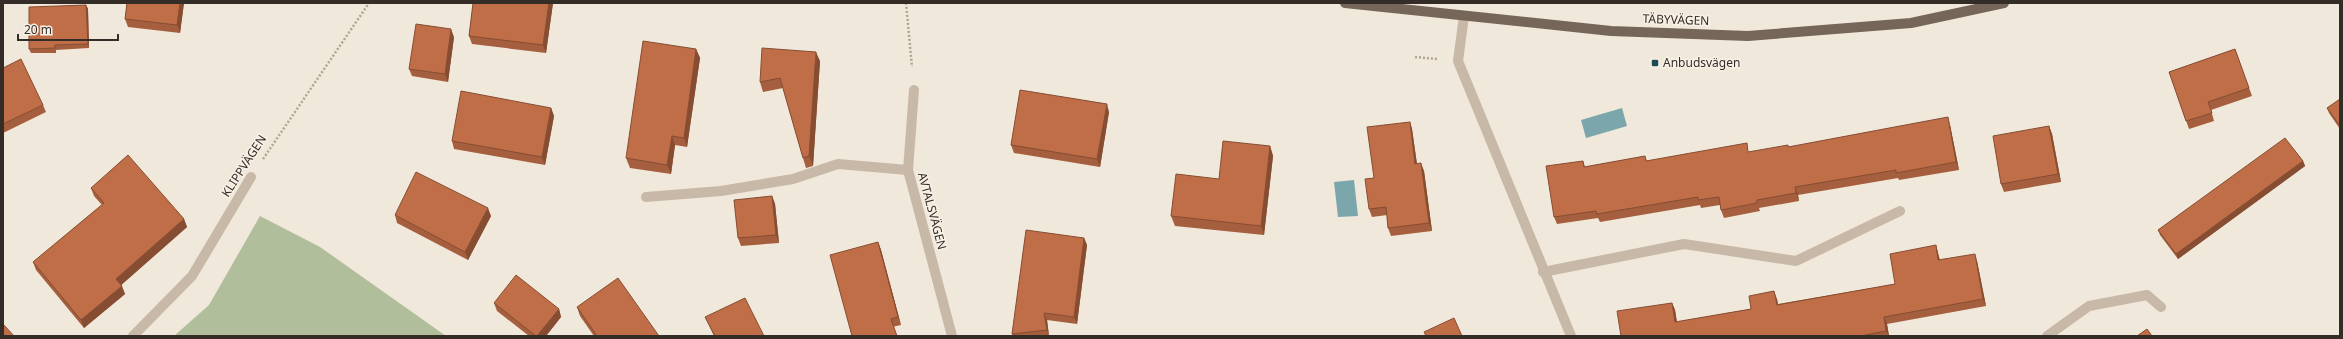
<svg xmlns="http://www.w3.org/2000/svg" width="2343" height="339" font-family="'Noto Sans',sans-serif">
	<rect width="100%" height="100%" fill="#f0e8da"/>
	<polygon fill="#b0be9b" points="260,216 320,247 446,336 174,336 209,305"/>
	<g fill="#7ba6ac">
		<polygon points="1622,108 1627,126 1586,138 1581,120"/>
		<polygon points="1354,180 1358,216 1338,217 1334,182"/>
	</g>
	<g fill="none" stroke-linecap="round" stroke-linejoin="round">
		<g stroke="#b3a391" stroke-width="2.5" stroke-dasharray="2 2" stroke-linecap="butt">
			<polyline points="906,3 912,67"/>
			<polyline points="1415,57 1437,59"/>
			<polyline points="263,159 369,3"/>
		</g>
		<g stroke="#c8b8a7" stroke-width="10">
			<polyline points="1464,16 1458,61 1571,336"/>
			<polyline points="914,90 908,170 952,336"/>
			<polyline points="646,197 721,191 793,179 838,164 908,170"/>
			<polyline points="1543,272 1684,244 1796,261 1900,211"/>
			<polyline points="133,336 192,276 251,177"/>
			<polyline points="2047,336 2089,306 2147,295 2161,307"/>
		</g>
		<polyline stroke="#766559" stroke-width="10" points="1345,3 1611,31 1748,36 1911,23 2004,3"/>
	</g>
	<g fill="#a55f3e">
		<polygon points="127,3 184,3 180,33 128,27 125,19"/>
		<polygon points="473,3 553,3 546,53 472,44 469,36"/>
		<polygon points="86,5 88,9 89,48 56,50 56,53 31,53 29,49"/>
		<polygon points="454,37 448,82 412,76 409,69"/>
		<polygon points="696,49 700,58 687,147 675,145 671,174 630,168 626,158"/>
		<polygon points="2235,49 2252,96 2211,110 2214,121 2189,129 2169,72"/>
		<polygon points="820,61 813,166 806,168 803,158 783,88 763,92 760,82"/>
		<polygon points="3,68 43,105 46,112 3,133"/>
		<polygon points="2340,99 2340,129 2329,113 2327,108"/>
		<polygon points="551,108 554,116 545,165 454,149 452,141"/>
		<polygon points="1109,112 1100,167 1014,153 1011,145"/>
		<polygon points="1410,122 1412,129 1417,164 1424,171 1432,231 1391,236 1388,228 1387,215 1372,217 1369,209 1374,178"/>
		<polygon points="1950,125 1959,170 1899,180 1898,178 1798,195 1799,201 1759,208 1760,211 1724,218 1721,210 1720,205 1701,208 1700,205 1600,222 1598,218 1557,224 1554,217 1583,161 1585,167 1645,156 1647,161 1750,152"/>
		<polygon points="2049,126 2052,134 2061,182 2004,192 2001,184"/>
		<polygon points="1270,146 1273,156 1264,235 1175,226 1171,216 1219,179"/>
		<polygon points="2303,161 2305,166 2178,259 2160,235 2158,230"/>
		<polygon points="91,188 184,219 187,227 121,285 125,294 84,328 36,270 33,262 102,205 94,196"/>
		<polygon points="772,196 775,204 779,243 741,246 738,238"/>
		<polygon points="395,215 491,216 468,260 397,223"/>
		<polygon points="1084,238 1087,245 1077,324 1047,320 1049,336 1012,336 1012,334"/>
		<polygon points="878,242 881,250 901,325 852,336"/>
		<polygon points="1936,245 1938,253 1940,260 1977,261 1986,306 1887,324 1889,336 1621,336 1672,303 1675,310 1677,322 1751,309 1777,299 1778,304 1895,284"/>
		<polygon points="494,303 559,309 561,317 546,336 529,336 497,311"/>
		<polygon points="577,307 659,336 594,336 580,316"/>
		<polygon points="705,317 764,336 714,336"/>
	</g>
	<g fill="#864d32">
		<polygon points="180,3 184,3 180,33 177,25"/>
		<polygon points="549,3 553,3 546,53 543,45"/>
		<polygon points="86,5 88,9 89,48 88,44"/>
		<polygon points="451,29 454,37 448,82 445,74"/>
		<polygon points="696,49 700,58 687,147 684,138"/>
		<polygon points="816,52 820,61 813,166 809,156"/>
		<polygon points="1107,104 1109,112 1100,167 1097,159"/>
		<polygon points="551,108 554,116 545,165 542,157"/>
		<polygon points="1948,117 1950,125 1959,170 1956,162"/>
		<polygon points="1410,122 1412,129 1418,172 1415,164"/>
		<polygon points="2049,126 2052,134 2061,182 2058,174"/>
		<polygon points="672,136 675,145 671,174 667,165"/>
		<polygon points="1270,146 1273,156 1264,235 1261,226"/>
		<polygon points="2303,161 2305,166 2178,259 2176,254"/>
		<polygon points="1421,163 1424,171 1432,231 1429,223"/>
		<polygon points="1795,187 1798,195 1799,201 1796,193"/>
		<polygon points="772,196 775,204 779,243 776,235"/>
		<polygon points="488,208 491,216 468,260 465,252"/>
		<polygon points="184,219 187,227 119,287 116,279"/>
		<polygon points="1084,238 1087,245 1077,324 1074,317"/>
		<polygon points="878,242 881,250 901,325 898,317"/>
		<polygon points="1936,245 1938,253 1941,268 1938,260"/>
		<polygon points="1975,254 1977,261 1986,306 1983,299"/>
		<polygon points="122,286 125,294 84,328 81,320"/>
		<polygon points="1774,291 1777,299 1779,312 1777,305"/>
		<polygon points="1672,303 1675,310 1678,330 1675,322"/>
		<polygon points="559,309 561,317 546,336 537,336"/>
		<polygon points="1044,313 1047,320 1049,336 1047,330"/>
		<polygon points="1884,317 1887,324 1889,336 1886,331"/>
	</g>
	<g fill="#c06e48" stroke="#864d32">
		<polygon points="127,3 180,3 177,25 125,19"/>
		<polygon points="473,3 549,3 543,45 469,36"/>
		<polygon points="86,5 88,44 55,45 55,48 29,49 29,7"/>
		<polygon points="416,24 451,29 445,74 409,69"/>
		<polygon points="643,41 696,49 684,138 672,136 667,165 626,158"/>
		<polygon points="762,48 816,52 809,156 803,158 780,78 760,82"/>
		<polygon points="2235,49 2249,88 2208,102 2212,113 2186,121 2169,72"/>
		<polygon points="21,59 43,105 3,124 3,68"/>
		<polygon points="1020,90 1107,104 1097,159 1011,145"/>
		<polygon points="461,91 551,108 542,157 452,141"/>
		<polygon points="2340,99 2340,126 2327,108"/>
		<polygon points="1948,117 1956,162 1896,173 1896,170 1795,187 1796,193 1757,200 1757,203 1721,210 1719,197 1698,200 1698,197 1597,214 1596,211 1554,217 1546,166 1583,161 1584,167 1645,156 1646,161 1747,143 1748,152 1788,145 1788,147"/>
		<polygon points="1410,122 1415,164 1421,163 1429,223 1388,228 1386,207 1369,209 1365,179 1374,178 1367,127"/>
		<polygon points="2049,126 2058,174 2001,184 1993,136"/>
		<polygon points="2285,138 2303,161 2176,254 2158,230"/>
		<polygon points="1223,141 1270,146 1261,226 1171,216 1176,174 1219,179"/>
		<polygon points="128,155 184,219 116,279 122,286 81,320 33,262 104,203 91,188"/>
		<polygon points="416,172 488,208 465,252 395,215"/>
		<polygon points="772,196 776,235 738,238 734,200"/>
		<polygon points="1026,230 1084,238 1074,317 1044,313 1047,330 1012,334"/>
		<polygon points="878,242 898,317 891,319 897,336 852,336 830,255"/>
		<polygon points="1936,245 1938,260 1975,254 1983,299 1884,317 1886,331 1860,336 1621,336 1617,311 1672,303 1675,322 1751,309 1749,296 1774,291 1777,305 1895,284 1890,254"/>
		<polygon points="516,275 559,309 537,336 536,336 494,303"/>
		<polygon points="618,278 659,336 597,336 577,307"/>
		<polygon points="745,298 764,336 715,336 705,317"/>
		<polygon points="1454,318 1462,336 1426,336 1424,332"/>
		<polygon points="3,324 14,336 3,336"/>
		<polygon points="2147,329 2152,336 2137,336"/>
	</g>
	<rect fill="#1f4c54" stroke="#f8f1e6" stroke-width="1.5" x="1651" y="59" width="8" height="8" rx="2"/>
	<g text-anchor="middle" stroke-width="3" stroke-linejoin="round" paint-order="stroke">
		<g font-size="12" fill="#342c27" stroke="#f8f1e6">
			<text transform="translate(1676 20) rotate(2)" y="4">TÄBYVÄGEN</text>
			<text transform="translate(244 166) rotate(-57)" y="4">KLIPPVÄGEN</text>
			<text transform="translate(932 211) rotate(75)" y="4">AVTALSVÄGEN</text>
		</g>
		<g font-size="12" fill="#342c27" stroke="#f8f1e6" text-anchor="start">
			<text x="1663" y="67">Anbudsvägen</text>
		</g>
	</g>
	<rect width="2343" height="339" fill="none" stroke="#342c27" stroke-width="8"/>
	<path d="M18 34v6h100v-6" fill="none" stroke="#342c27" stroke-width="2"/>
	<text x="24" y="34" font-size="12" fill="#342c27" stroke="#f8f1e6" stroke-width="3" paint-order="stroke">20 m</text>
</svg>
